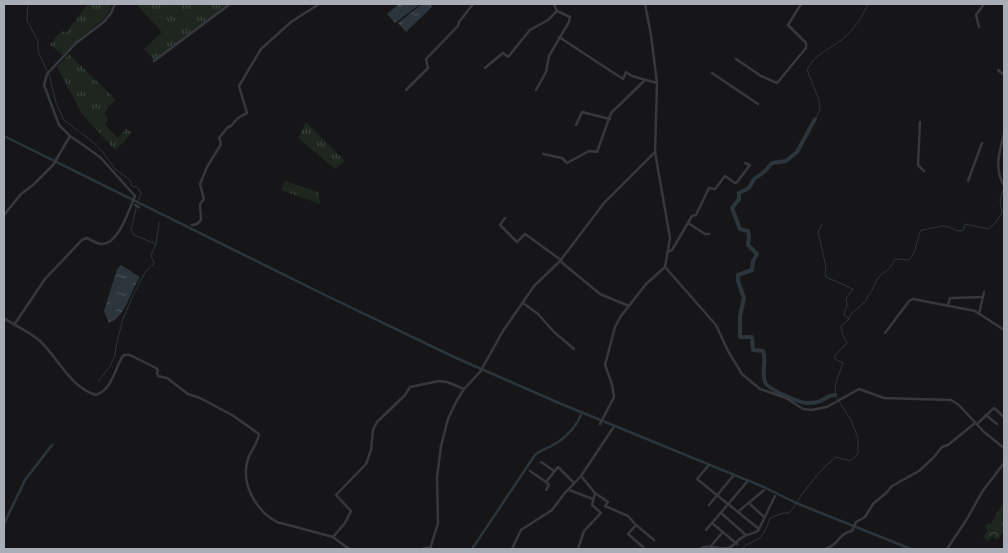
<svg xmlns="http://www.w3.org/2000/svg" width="1008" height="553" font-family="'Varela Round',sans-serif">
	<defs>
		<pattern id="grass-tufts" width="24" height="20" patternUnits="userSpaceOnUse" patternTransform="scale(1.25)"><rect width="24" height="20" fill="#1e261f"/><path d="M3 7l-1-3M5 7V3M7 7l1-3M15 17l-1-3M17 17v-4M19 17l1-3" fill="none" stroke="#3c433d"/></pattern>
		<pattern id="forest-crowns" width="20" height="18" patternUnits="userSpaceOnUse" patternTransform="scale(1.25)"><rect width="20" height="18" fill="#1e261f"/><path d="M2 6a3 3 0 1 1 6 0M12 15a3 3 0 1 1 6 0" fill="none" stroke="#3c433d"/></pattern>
		<pattern id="water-ripples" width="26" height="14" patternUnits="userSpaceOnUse" patternTransform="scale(1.25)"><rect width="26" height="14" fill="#2c353c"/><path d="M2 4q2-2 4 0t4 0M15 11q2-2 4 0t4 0" fill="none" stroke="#485056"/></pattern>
	</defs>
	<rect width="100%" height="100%" fill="#161618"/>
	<g fill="url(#grass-tufts)">
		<polygon points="88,4 109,4 112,6 105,18 81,37 63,55 50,45 61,31 66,33"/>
		<polygon points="136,4 229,4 154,60 144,49 162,32"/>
		<polygon points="69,54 116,100 108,107 105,113 107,116 106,118 108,120 105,125 118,138 126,129 132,132 124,142 115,150 82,114 57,67"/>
		<polygon points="306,122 344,160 344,162 335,169 298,138"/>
		<polygon points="285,181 318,192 320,204 281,190"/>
	</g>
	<polygon fill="url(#forest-crowns)" points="1004,501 1004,531 997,540 992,536 988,541 983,537 988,531 985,527 988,523 991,524"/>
	<g fill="url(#water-ripples)">
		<polygon points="399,4 419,5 395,23 387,14"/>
		<polygon points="422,4 430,4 432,7 406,32 398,23"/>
		<path d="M121,265L140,277C130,291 126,317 109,323L104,311L117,269Z"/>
	</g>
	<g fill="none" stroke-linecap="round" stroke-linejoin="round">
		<g stroke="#2c353c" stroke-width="1">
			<polyline points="28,4 27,21 38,41 38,51 47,71"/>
			<polyline points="49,74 56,103 64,120 93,142 102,151 115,169 130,180 132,186 137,187 141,193 140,197 138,200 131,230 134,235 156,244"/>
			<path d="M815,119L820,110L819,100L807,70C816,51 835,48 848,34C857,25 863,15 868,4"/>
			<path d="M849,319L851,314L866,301L867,297C873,291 874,285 878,278C885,270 889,272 895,259L909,260C917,251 916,241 921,230C928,230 941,225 946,226C952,228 954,231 962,231L964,228L965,224L988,229L996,222L1002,213L1000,200L1003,190"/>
			<polyline points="98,382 110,366 115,355 116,346 123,319 135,291 146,271 154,263 151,255 156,244 159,223"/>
			<path d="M742,549C747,543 750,544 756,540C764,536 767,526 770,518L783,513H788C794,509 796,503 800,497C811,482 822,468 836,457L850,461L858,454V438L851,420L835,395L836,382L843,363L835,359V355L847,343L842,333L841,326L849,319L844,315L847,305L846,298L853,289L826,277L825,273L826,267L818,232L822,225"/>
		</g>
		<g stroke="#2c353c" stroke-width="2.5">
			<polyline points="4,136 325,295 454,357 559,403 764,487 796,503 911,549"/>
			<polyline points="4,524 25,480 52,445"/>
			<path d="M472,549L535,455C540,450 547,449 553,445C565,439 578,425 582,412"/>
		</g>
		<path stroke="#2c353c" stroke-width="4" d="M815,119L797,152L786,161L772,163L765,171L754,179L749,188L739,193V199L732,208L740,229L748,231L749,236L748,245L757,254L753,261L752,270L738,275V281L744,298L740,316V337H752L753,350L763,351C767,361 761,372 765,382C767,389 798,402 806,403C809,403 814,403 817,402C824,401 827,395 835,395"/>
		<g stroke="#37383d" stroke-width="2.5">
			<polyline points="979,27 976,15 984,4"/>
			<polyline points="559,37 623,79 626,72 632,76 657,83"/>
			<polyline points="736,59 761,76 777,83 806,48 806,43 788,25 801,4"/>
			<polyline points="154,61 230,4"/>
			<polyline points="485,68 503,53 508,57 530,30 548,20 557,11"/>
			<polyline points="998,70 1004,75"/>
			<polyline points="712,73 758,104"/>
			<polyline points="406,90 428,68 426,59 458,26 459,22 473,4"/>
			<polyline points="536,90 546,72 549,56 569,22 570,17 557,11 554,4"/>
			<polyline points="920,122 918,165 924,171"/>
			<polyline points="576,125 582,112 610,119"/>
			<path d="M1004,134C999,153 994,168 1004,186"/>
			<polyline points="655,152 670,238 665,267 716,325 728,351 742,374 760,389 786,398 803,409 811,410 827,407 859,389 884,398 951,400 959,405 984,432 1004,448"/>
			<polyline points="543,154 562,158 567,163 589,151 597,152 611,113 645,80"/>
			<polyline points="968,181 982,143"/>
			<polyline points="135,205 139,207"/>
			<polyline points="4,215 21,194 33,185 53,165 70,136"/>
			<polyline points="505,218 500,225 517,242 525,234 561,260"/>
			<polyline points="688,223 705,234 709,234"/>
			<polyline points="192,225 197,224 201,220 200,204 204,199 200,184 207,167 220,146 221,143 219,138 228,127 231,126 238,118 247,113 239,86 261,49 291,22 319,4"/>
			<polyline points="668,252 672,250 692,216 696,215 709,188 715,189 725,176 735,183 737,182 750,165 745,163"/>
			<polyline points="560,261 600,294 629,306"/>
			<polyline points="523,303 538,314 554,332 574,349"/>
			<polyline points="948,305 950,298 983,297"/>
			<polyline points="979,314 984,292"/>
			<path d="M4,318C15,326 30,332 40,341C59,359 70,387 96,395C111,390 115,370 122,357L124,355H130L156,368L158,370L157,373L158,376L167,378L188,394L200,398L232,415L259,434C258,443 251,450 248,459C240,483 256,511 277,522L333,537"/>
			<path d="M14,325L45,279L82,240L87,238C92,240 96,244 102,244C119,244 129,209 135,196L100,157L70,136L59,125L44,85L47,74L76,43L105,21L111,13L115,4"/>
			<polyline points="885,333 909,301 913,299 975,311 1004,330"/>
			<polyline points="986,415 997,424"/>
			<polyline points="600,424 614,397 612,384 605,365 615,327 621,316 646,284 665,267"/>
			<polyline points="977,424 994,408 1004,417"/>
			<polyline points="541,462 554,471"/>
			<polyline points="708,466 697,479 759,529"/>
			<polyline points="530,471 546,482 558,467 574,483"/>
			<polyline points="546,482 549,485 546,490"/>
			<polyline points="569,490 593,499"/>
			<polyline points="595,493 608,502 605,506 628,516 636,525 628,534 643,547 643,549"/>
			<polyline points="749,503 764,517"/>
			<polyline points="709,505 733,476"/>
			<polyline points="739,511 764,490"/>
			<polyline points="721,513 746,535"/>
			<polyline points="712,523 737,544"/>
			<polyline points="636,525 654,540"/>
			<polyline points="706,530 747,482"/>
			<polyline points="711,546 723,532"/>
			<polyline points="349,549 333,537 345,523 351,511 336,495 366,464 371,450 373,430 377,422 405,395 410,387 439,381 447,382 464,389"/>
			<polyline points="422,549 431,547"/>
			<polyline points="430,549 438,523 437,477 441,446 448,419 456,402 464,389 480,372 503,331 534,286 560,261 604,203 655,152 657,83 651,35 645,4"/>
			<polyline points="512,549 521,530 552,510 564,494 581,476 613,428"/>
			<polyline points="578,549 584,531 601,513 592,505 595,493 581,476"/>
			<path d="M700,549C709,543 717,550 727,548C736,546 736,540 743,537C747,534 753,534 758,531L775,496"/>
			<path d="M825,549C840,545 838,533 852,531L856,522L865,517L873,504L887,492L892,486L919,471L933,458L942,447L948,445L975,423"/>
			<polyline points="947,549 967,519 982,492 1004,463"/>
		</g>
	</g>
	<rect width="1008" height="553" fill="none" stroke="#a8adb8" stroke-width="10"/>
</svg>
